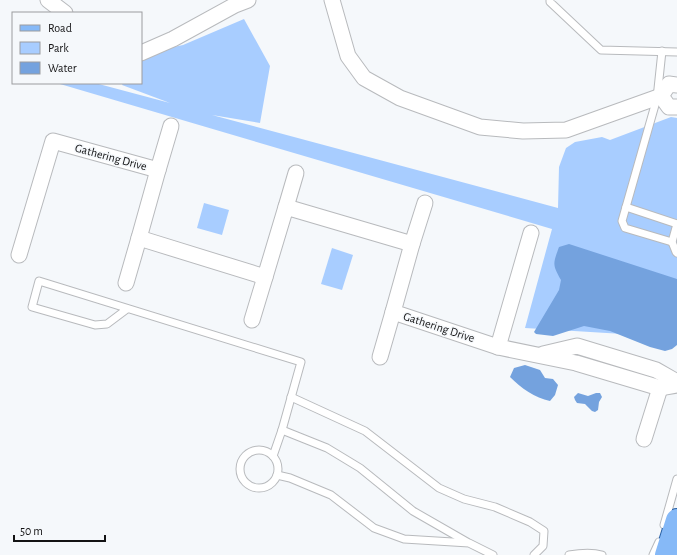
<svg xmlns="http://www.w3.org/2000/svg" width="677" height="555" font-family="'Alegreya Sans',sans-serif">
	<rect width="100%" height="100%" fill="#f5f8fb"/>
	<g fill="#a8cdff">
		<polygon points="244,19 270,66 260,123 212,115 558,208 559,167 566,148 575,142 602,137 610,140 671,117 677,118 677,344 623,334 525,328 552,229 60,84 95,83 170,103 122,85 123,83 141,83 141,54 183,45"/>
		<polygon points="204,203 229,210 222,235 197,228"/>
		<polygon points="332,248 353,255 342,290 321,284"/>
	</g>
	<g fill="#74a2de">
		<path d="M569,244L677,279V345L672,349L665,351L650,347L610,331L584,326L553,336L536,334L534,332L559,290L561,280C552,264 553,264 559,247Z"/>
		<path d="M525,365L540,370L545,378L553,379L558,385L555,395L550,401C535,398 521,388 510,377L514,368Z"/>
		<polygon points="578,393 588,396 596,393 600,393 602,397 599,402 598,410 595,412 592,411 585,404 577,403 575,400 574,397"/>
	</g>
	<g fill="none" stroke-linecap="round" stroke-linejoin="round">
		<defs>
			<g id="lane">
				<polyline points="550,0 550,2 601,50 677,52"/>
				<polyline points="662,51 657,98 622,221 625,228 672,242"/>
				<polyline points="626,207 677,224"/>
				<polyline points="677,224 672,242 676,252 677,253"/>
				<polyline points="127,309 107,324 95,325 32,307 39,281 301,362 282,430 273,456"/>
				<polyline points="291,397 365,431 439,488 464,499 495,507 530,522 544,531 543,546 534,555"/>
				<polyline points="282,430 327,448 360,468 413,511 467,542"/>
				<circle cx="259" cy="469" r="19"/>
				<polyline points="277,475 290,478 331,495 374,528 404,539 469,543 493,555"/>
				<polyline points="664,525 677,479"/>
				<path d="M569,555C580,553 592,552 602,555"/>
				<polyline points="653,555 659,542"/>
			</g>
			<g id="street">
				<polyline points="48,0 65,13"/>
				<polyline points="332,0 348,56 364,78 400,98 480,127 523,131 566,130 661,96 669,84 677,85"/>
				<polyline points="141,53 173,39 235,5 248,0"/>
				<polyline points="661,96 669,107 677,107"/>
				<polyline points="158,170 171,126"/>
				<polyline points="286,207 296,173"/>
				<polyline points="412,244 425,203"/>
				<polyline points="19,255 53,141 158,170 139,238 265,277 286,207 412,244 393,312 498,347 576,363 660,388 677,385"/>
				<polyline points="126,283 139,238"/>
				<polyline points="252,320 265,277"/>
				<polyline points="498,347 531,233"/>
				<polyline points="543,354 577,346 656,370 677,382"/>
				<polyline points="380,357 393,312"/>
				<polyline points="644,439 660,388"/>
			</g>
			<polyline id="primary" points="666,555 677,520"/>
		</defs>
		<use href="#lane" stroke="#b8babd" stroke-width="9"/>
		<use href="#street" stroke="#b8babd" stroke-width="17"/>
		<use href="#primary" stroke="#2960a4" stroke-width="24"/>
		<use href="#lane" stroke="#fff" stroke-width="7"/>
		<use href="#street" stroke="#fff" stroke-width="15"/>
		<use href="#primary" stroke="#86b9f7" stroke-width="22"/>
	</g>
	<g text-anchor="middle" stroke-width="3" stroke-linejoin="round" paint-order="stroke">
		<g font-size="12" fill="#131314" stroke="#f5f8fb">
			<text transform="translate(111 157) rotate(15)" y="4">Gathering Drive</text>
			<text transform="translate(439 327) rotate(18)" y="4">Gathering Drive</text>
		</g>
	</g>
	<rect x="12" y="12" width="130" height="72" fill="#f5f8fb" stroke="#9b9c9f"/>
	<rect x="20" y="25" width="20" height="6" fill="#86b9f7" stroke="#9b9c9f"/>
	<text x="48" y="32" font-size="12" fill="#131314">Road</text>
	<rect x="20" y="42" width="20" height="12" fill="#a8cdff" stroke="#9b9c9f"/>
	<text x="48" y="52" font-size="12" fill="#131314">Park</text>
	<rect x="20" y="62" width="20" height="12" fill="#74a2de" stroke="#9b9c9f"/>
	<text x="48" y="72" font-size="12" fill="#131314">Water</text>
	<path d="M14 535v6h91v-6" fill="none" stroke="#131314" stroke-width="2"/>
	<text x="20" y="535" font-size="12" fill="#131314" stroke="#f5f8fb" stroke-width="3" paint-order="stroke">50 m</text>
</svg>
